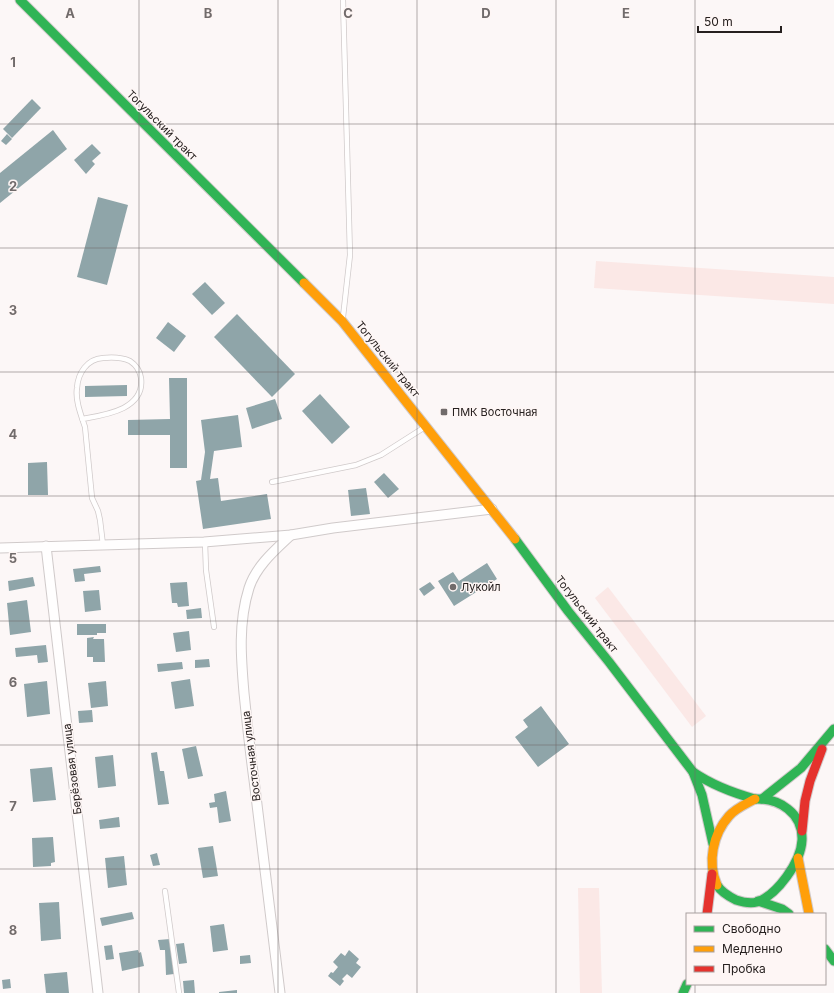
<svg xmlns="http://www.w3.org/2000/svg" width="834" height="993" font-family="Inter,sans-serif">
	<rect width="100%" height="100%" fill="#fcf7f7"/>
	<g fill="#fbe8e6">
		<polygon points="596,261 834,277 834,304 594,288"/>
		<polygon points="608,587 706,716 692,727 595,598"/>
		<polygon points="578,888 599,888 602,993 580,993"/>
	</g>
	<g fill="#8fa5a9">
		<polygon points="32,99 41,108 12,138 3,129"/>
		<polygon points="53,130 67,149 0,203 0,173"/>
		<polygon points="7,134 12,139 6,145 1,141"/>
		<polygon points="92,144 101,153 92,161 95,164 86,174 74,160"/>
		<polygon points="98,197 128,205 107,285 77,277"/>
		<polygon points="205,282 225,303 212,315 192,294"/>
		<polygon points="237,314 295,374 272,397 214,337"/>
		<polygon points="168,322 186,336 174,352 156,338"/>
		<polygon points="169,378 187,378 187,468 170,468 170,435 128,435 128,420 170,419"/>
		<polygon points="127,385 127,396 85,397 85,386"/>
		<polygon points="320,394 350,427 332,444 302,411"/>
		<polygon points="275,399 282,419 252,429 246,408"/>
		<polygon points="238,415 242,447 214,451 210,479 218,478 221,501 267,494 271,519 203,529 196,481 201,480 205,452 201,420"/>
		<polygon points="47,462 48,495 28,495 28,463"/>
		<polygon points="384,473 399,489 388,498 374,482"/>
		<polygon points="366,488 370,514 351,516 348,490"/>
		<polygon points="487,563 497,579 454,606 438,581 453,572 459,581"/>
		<polygon points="100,566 101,572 84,574 85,581 75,582 73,569"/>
		<polygon points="33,577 35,586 9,591 8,581"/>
		<polygon points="187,582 189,606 178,607 177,603 172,603 170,583"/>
		<polygon points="430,582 435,588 424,596 419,589"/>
		<polygon points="99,590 101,610 85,612 83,591"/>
		<polygon points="27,600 31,632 10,635 7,603"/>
		<polygon points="201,608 202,618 187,619 186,610"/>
		<polygon points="77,624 106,624 106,633 97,633 97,635 77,635"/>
		<polygon points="189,631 191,650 176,652 173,633"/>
		<polygon points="94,637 93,639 104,639 105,662 93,662 93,657 87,657 87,638"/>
		<polygon points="46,645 48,662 38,663 37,655 16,657 15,648"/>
		<polygon points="209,659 210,667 195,668 195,660"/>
		<polygon points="182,662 183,669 158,672 157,664"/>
		<polygon points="190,679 194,706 175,709 171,682"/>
		<polygon points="47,681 50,714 27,717 24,684"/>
		<polygon points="106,681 108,706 91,708 88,683"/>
		<polygon points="541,706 569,744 538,767 515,737 528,727 523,720"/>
		<polygon points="92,710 93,722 79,723 78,711"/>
		<polygon points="196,746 203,776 188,779 182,749"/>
		<polygon points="157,752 160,771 164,771 169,804 158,805 151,753"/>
		<polygon points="113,755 116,786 98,788 95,757"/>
		<polygon points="52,767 56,800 33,802 30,769"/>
		<polygon points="226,791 231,821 219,823 217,807 210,808 209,803 215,802 214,794"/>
		<polygon points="119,817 120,827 100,829 99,820"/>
		<polygon points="53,837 55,862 51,863 51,866 33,867 32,838"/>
		<polygon points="213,846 218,876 203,878 198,848"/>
		<polygon points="157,853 160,865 153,866 150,855"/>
		<polygon points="124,856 127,885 108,888 105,858"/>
		<polygon points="59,902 61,939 41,941 39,903"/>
		<polygon points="132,912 134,919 102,926 100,918"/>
		<polygon points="224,924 228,950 213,952 210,926"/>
		<polygon points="170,939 174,974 166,975 165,950 160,950 158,940"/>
		<polygon points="184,943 187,963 179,964 176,944"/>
		<polygon points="112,945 114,959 106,960 104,946"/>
		<polygon points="138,950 139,953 141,952 144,966 122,971 119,953"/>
		<polygon points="349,950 359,959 356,963 361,967 352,978 347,974 342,979 344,981 340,986 328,976 331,972 333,973 338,967 333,962 341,953 345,956"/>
		<polygon points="250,955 251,963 240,964 240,956"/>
		<polygon points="67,972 69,993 46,993 44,974"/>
		<polygon points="10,979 11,988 3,989 2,980"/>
		<polygon points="194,980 195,993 184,993 183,981"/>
		<polygon points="237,990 237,993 219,993 219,992"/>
	</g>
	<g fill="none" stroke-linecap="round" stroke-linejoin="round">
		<defs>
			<g id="lane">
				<polyline points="343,317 350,255 343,0"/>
				<path d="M82,419C104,415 145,410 141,378C140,371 136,365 130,361C121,357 112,357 103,358C87,359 78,373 77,388C75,400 81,415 85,427L92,498L98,511L100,520L103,545"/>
				<polyline points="272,482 356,465 381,455 425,427"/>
				<polyline points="205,542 206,570 214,627"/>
				<polyline points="165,891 179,993"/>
			</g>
			<g id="street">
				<polyline points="46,546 98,993"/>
				<polyline points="0,548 204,542 291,535 333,528 492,509"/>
				<path d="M280,993C272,922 263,851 254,780C250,751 247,722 244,693C241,658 238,623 249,588C256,566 275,550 291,535"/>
			</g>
			<g id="fast">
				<polyline points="20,0 304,283"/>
				<polyline points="515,539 568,611 609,662 693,772 702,795 713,844"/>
				<path d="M693,772C712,785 733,793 755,799"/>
				<polyline points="762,799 801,768 834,729"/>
				<path d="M717,885C721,892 728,896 736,900C742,902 750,904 757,902C777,895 801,862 802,840C803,813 779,798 755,799"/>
				<polyline points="758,901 782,909 789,914"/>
				<polyline points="825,949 834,961"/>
				<polyline points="683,993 687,984"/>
			</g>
			<g id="slow">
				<polyline points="304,283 342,321 515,539"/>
				<polyline points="798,858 809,914"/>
				<path d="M717,885C707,862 713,834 729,816C736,808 746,804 755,799"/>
			</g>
			<g id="jam">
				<polyline points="802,831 805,801 810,781 822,749"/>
				<polyline points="707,914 712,874"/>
			</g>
		</defs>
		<use href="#lane" stroke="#d0caca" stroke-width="6"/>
		<use href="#street" stroke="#d0caca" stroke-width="11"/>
		<use href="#fast" stroke="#d0caca" stroke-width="11"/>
		<use href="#slow" stroke="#d0caca" stroke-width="11"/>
		<use href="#jam" stroke="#d0caca" stroke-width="11"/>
		<use href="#lane" stroke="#fffefe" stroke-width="4.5"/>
		<use href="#street" stroke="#fffefe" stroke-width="9"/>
		<use href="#fast" stroke="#30b455" stroke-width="9"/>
		<use href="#slow" stroke="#ff9f0a" stroke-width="9"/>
		<use href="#jam" stroke="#e5322d" stroke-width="9"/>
	</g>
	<path fill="none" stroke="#716b6b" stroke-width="1" stroke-opacity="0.55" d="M139,0V993M278,0V993M417,0V993M556,0V993M695,0V914M0,124H834M0,248H834M0,372H834M0,496H834M0,621H834M0,745H834M0,869H834M695,984V993"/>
	<g fill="#716b6b" stroke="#fef6f5" stroke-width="1.5">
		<rect x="440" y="408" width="8" height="8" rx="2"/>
		<circle cx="453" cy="587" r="4"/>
	</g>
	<g text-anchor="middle" stroke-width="3" stroke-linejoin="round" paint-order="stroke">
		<g font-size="11" fill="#26201f" stroke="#fef6f5">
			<text transform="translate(162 125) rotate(45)" y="4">Тогульский тракт</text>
			<text transform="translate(388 359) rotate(51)" y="4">Тогульский тракт</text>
			<text transform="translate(587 614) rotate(52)" y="4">Тогульский тракт</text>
			<text transform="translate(251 756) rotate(-97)" y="4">Восточная улица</text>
			<text transform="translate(72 769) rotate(-97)" y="4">Берёзовая улица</text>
		</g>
		<g font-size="11" fill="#26201f" stroke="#fef6f5" text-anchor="start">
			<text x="452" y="416">ПМК Восточная</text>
			<text x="461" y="591">Лукойл</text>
		</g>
	</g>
	<g font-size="13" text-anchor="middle" font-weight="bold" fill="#716b6b" stroke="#fef6f5" stroke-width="3" stroke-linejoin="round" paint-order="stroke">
		<text x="70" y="18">A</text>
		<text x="208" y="18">B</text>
		<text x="348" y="18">C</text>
		<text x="486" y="18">D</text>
		<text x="626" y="18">E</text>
		<text x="13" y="67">1</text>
		<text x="13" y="191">2</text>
		<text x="13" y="315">3</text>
		<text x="13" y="439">4</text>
		<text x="13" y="563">5</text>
		<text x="13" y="687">6</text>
		<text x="13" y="811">7</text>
		<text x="13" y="935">8</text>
	</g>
	<rect x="686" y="913" width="140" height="72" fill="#fef6f5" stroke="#a8a09f"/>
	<rect x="694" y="926" width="20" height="6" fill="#30b455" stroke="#a8a09f"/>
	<text x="722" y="933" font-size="12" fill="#26201f">Свободно</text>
	<rect x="694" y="946" width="20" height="6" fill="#ff9f0a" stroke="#a8a09f"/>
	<text x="722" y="953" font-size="12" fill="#26201f">Медленно</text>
	<rect x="694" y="966" width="20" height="6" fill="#e5322d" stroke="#a8a09f"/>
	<text x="722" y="973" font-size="12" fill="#26201f">Пробка</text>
	<path d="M698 26v6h83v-6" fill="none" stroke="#26201f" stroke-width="2"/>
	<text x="704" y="26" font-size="12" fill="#26201f" stroke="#fef6f5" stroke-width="3" paint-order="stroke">50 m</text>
</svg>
